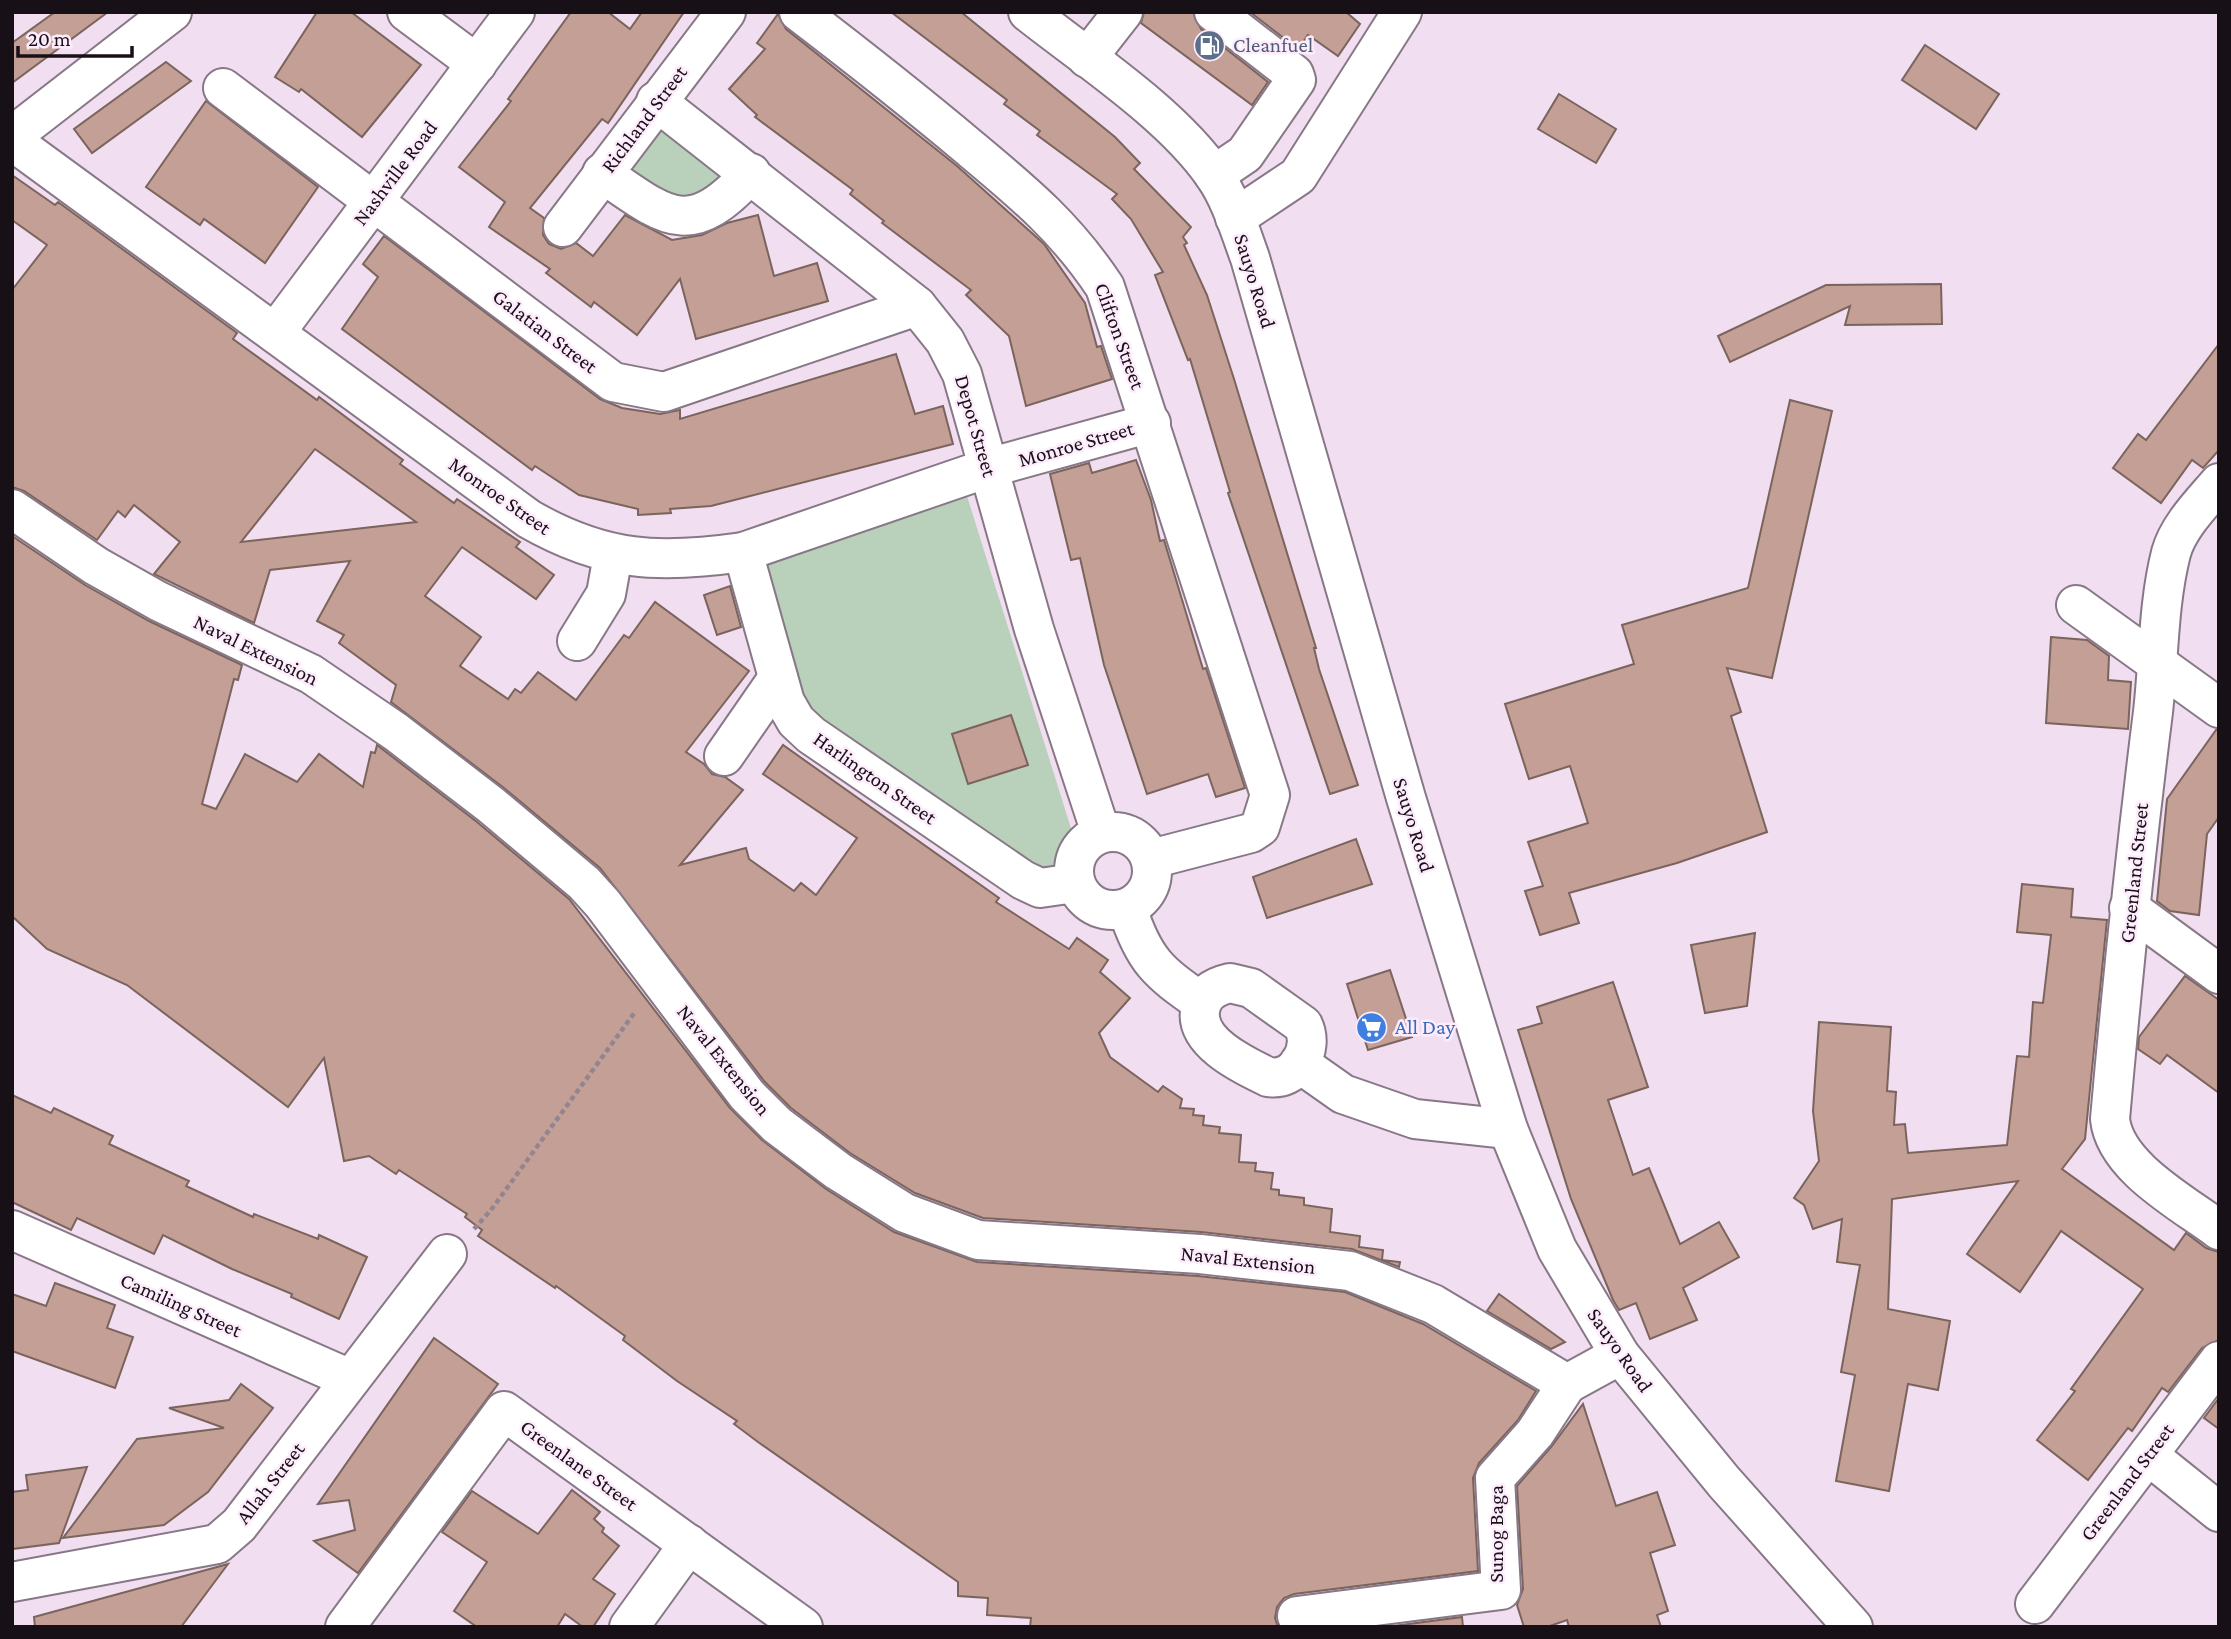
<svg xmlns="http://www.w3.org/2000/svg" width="2231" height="1639" font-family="'Crimson Pro',serif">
	<rect width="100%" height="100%" fill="#f1def0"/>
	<g fill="#b9d1ba">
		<path d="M663,123L721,166L723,180C715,188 710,190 699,193C664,204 656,189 628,169Z"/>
		<polygon points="967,496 1074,838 1062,860 1047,873 811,720 764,561"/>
	</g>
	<g fill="#c39f95" stroke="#7a645d" stroke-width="2" fill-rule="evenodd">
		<polygon points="55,12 108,12 12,83 12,43"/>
		<polygon points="317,12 351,12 421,65 362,137 301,89 299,92 275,77"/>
		<polygon points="571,12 608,12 630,29 642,12 684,12 608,123 602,119 530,208 544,218 543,235 549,244 561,249 576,243 593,256 625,215 672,240 702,235 727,223 758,215 774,276 817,263 828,301 696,339 680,279 637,335 594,302 591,307 546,273 550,269 489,227 505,202 459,167 511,101 508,99"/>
		<polygon points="891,12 961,12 1115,137 1140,163 1134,169 1191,227 1183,237 1187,243 1184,245 1207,295 1234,379 1316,648 1314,648 1319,669 1358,785 1330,794 1228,493 1230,492 1190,359 1188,360 1155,275 1163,272 1131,219 1112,199 1117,194 1037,135 1040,131 1004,104 1007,100"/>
		<polygon points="1144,12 1193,12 1201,29 1268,82 1252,105 1141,23"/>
		<polygon points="1250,12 1346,12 1360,24 1338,56 1308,35 1298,49"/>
		<polygon points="778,14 786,29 957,166 1044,244 1085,303 1097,347 1101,346 1112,379 1026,406 1009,336 966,295 971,290 882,223 884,221 850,194 853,190 755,117 757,115 729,89 765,49 757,43"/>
		<polygon points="1925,45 1999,94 1976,129 1902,80"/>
		<polygon points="166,62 191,81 92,153 74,129"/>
		<polygon points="1559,94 1616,129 1596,163 1538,129"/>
		<polygon points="206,101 318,187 265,263 204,219 200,225 146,187"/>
		<path d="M12,175L55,205L58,202L237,333L233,339L317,400L319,397L403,460L400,464L454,503L457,499L520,542L516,547L554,575L536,599L462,547L425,596L481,637L460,666L508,699L515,689L521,693L538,672L576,700L624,635L629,638L655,602L749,671L686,752L704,764L712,774L725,777L743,790L680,865L746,848L749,859L794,891L801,883L816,895L857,838L763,774L783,745L999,898L996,902L1069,949L1077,938L1108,960L1100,972L1130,998L1099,1033L1110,1057L1158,1092L1163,1086L1182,1099L1180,1108L1194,1109L1193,1115L1204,1116L1203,1125L1220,1127L1219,1133L1241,1135L1239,1162L1256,1163L1255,1171L1273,1173L1271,1189L1279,1190V1195L1304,1198V1205L1332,1209L1330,1232L1360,1236L1359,1247L1383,1250L1382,1260L1400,1262L1399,1267L1352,1249L1201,1232L983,1218L915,1193L850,1153L791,1108L764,1081L600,868L504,788L391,702L396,685L339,643L344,635L317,621L350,561L270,570L254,623L154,574L180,542L134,505L125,517L118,511L97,540L24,491L12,487V290L47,245L12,220ZM315,449L416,522L241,542Z"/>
		<polygon points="384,236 600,399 622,408 660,414 680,410 680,419 896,354 915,414 943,406 953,444 711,506 670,509 671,513 638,515 638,509 579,495 535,466 532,470 342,329 378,277 363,264"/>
		<polygon points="1941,284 1942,324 1845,325 1850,306 1730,362 1718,336 1826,285"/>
		<polygon points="2219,344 2219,450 2203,468 2192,460 2161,503 2113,468 2138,434 2146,440"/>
		<polygon points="1790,400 1832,411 1772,678 1727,668 1741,712 1731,716 1767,832 1677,863 1569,893 1579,923 1540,935 1525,891 1543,886 1528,842 1588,823 1570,766 1529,779 1505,704 1634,664 1622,625 1748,588"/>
		<polygon points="1136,460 1151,500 1160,541 1164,540 1203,669 1206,668 1245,788 1216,797 1208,774 1147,794 1104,665 1080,558 1071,560 1050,474 1089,463 1092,473"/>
		<polygon points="12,536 85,585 149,621 242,665 238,680 234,679 202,804 216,809 245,754 297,782 319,754 363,787 371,752 375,753 377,745 477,822 569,899 730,1108 762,1140 826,1189 894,1232 977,1262 1198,1276 1345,1292 1423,1324 1536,1391 1518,1420 1479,1463 1473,1478 1478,1571 1294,1594 1284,1598 1277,1607 1275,1618 1278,1627 1030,1627 1031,1618 987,1615 988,1598 958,1596 958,1582 758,1442 734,1424 737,1421 677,1381 623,1340 625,1336 556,1286 555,1288 478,1236 482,1230 465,1217 467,1214 399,1170 396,1174 369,1156 344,1161 324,1058 288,1107 127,985 47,949 12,916"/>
		<polygon points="730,586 741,627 717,635 704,595"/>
		<polygon points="2051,637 2087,640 2109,656 2108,680 2131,682 2128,729 2046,723"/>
		<polygon points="1011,715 1028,765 968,784 952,734"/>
		<polygon points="2216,730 2219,730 2219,817 2207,834 2199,915 2170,911 2157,901 2167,799"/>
		<polygon points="1356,839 1372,884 1267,918 1253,877"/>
		<polygon points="2022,884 2073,889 2071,917 2107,920 2085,1139 2062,1169 2174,1250 2186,1233 2206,1248 2219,1252 2219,1340 2202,1348 2168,1392 2162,1388 2132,1431 2128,1428 2088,1480 2037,1440 2075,1391 2071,1389 2143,1289 2061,1231 2020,1292 1967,1254 2018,1181 1892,1199 1888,1309 1950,1321 1938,1390 1908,1384 1889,1491 1836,1481 1855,1375 1841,1372 1860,1265 1837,1262 1842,1219 1813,1229 1804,1205 1794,1198 1819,1161 1813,1111 1819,1022 1891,1027 1887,1091 1896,1092 1894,1125 1905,1124 1908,1153 2007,1145 2017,1056 2029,1057 2033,1002 2043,1003 2051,935 2017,932"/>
		<polygon points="1755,933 1747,1006 1705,1013 1691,945"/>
		<polygon points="1390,970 1412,1037 1368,1050 1347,984"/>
		<polygon points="2185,976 2219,1000 2219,1093 2167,1055 2160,1064 2138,1049 2139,1037"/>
		<polygon points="1613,982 1648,1087 1608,1100 1633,1175 1649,1168 1680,1244 1719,1222 1739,1257 1683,1288 1697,1320 1650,1339 1636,1303 1619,1310 1613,1300 1571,1199 1518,1030 1542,1023 1537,1007"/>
		<polygon points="12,1095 51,1113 54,1108 113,1136 109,1144 189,1181 186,1186 253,1217 254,1214 318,1239 319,1235 367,1257 339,1319 291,1297 292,1294 232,1269 163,1235 154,1254 77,1218 71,1230 12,1202"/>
		<polygon points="55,1283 115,1305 107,1328 133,1337 115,1388 12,1351 12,1294 46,1306"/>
		<polygon points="1499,1294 1565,1342 1551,1349 1487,1311"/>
		<polygon points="434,1338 498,1384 358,1573 314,1541 355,1530 349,1500 318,1504"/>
		<polygon points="241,1384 273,1408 208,1492 164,1525 63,1538 137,1439 224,1428 169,1408 229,1400"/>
		<polygon points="2219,1398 2219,1429 2204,1418"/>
		<polygon points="1583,1404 1616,1506 1657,1492 1675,1545 1650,1553 1668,1611 1657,1615 1661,1627 1569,1627 1567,1620 1547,1627 1524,1627 1517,1605 1523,1589 1517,1486 1551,1447"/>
		<polygon points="87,1467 59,1543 12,1549 12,1492 28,1490 26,1475"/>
		<polygon points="572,1490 600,1512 594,1519 604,1528 602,1532 619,1546 593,1579 615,1594 593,1627 583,1627 565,1614 557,1627 477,1627 454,1611 487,1562 442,1532 472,1491 538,1534"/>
		<polygon points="228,1564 181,1627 35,1627 34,1617"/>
		<polygon points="1462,1617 1463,1627 1386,1627"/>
	</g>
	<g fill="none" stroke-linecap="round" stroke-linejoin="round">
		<defs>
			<g id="minor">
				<polyline points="407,12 477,64"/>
				<path d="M799,12C858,57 915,102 971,149C1025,194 1066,228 1105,287L1270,795L1260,827L1251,833L1151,859"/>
				<polyline points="1087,58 1123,12"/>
				<polyline points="223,88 613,382 664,392 917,306"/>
				<polyline points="656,101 917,306 945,341 962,374 1034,629 1101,833"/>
				<polyline points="12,136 172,12"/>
				<path d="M12,141L529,519C604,562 659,564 743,552L988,468L1151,423"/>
				<path d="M602,173C668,219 690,240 751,173"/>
				<polyline points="1214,175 1245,154 1296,80 1294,74 1214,12"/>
				<polyline points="1235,218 1298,176 1402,12"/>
				<polyline points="563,227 726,12"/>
				<polyline points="275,333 515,12"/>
				<path d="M2219,483C2202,503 2178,527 2171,553C2158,604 2159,659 2153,712C2136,847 2122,983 2110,1119C2115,1167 2183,1203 2219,1230"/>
				<polyline points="12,509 96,566 158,601 311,674 396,732 491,805 584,883 603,904 747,1095 777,1125 838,1171 905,1213 978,1240 1200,1254 1350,1271 1433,1304 1567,1384 1620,1355"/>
				<polyline points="743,552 785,702 796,721 811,735 1023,880 1040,888 1075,883"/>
				<polyline points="2076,605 2219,708"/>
				<polyline points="577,641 606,594 613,555"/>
				<polyline points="724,756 778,678"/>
				<circle cx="1113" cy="871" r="39"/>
				<path d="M1127,908C1144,961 1158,972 1201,1002"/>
				<polyline points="2129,908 2219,974"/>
				<path d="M1230,983L1251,988L1303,1025C1315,1049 1296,1082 1268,1077C1243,1065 1191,1041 1201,1006C1204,992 1217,986 1230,983Z"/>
				<polyline points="1299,1063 1343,1094 1415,1119 1508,1129"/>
				<polyline points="12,1230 350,1379"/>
				<polyline points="2148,1455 2219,1512"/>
				<polyline points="12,1582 217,1544 239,1525 447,1254"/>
				<polyline points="2035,1604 2219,1361"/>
				<polyline points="1297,1616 1501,1590 1495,1478 1535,1433 1567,1384"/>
				<polyline points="345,1627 504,1411 803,1627"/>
				<polyline points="629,1627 689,1544"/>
			</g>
			<path id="major" d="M1028,12C1086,58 1172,114 1214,175C1231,199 1240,231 1250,258L1406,798L1508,1129L1557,1249L1620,1355L1724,1482L1853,1627"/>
		</defs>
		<use href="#minor" stroke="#887887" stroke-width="42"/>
		<use href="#major" stroke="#887887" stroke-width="42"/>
		<polyline stroke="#928591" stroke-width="4.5" stroke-dasharray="5 3.5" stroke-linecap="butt" points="474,1229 491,1210 635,1012"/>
		<use href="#minor" stroke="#fff" stroke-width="38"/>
		<use href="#major" stroke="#fff" stroke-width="38"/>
	</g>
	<defs>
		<symbol id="fuel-disc" viewBox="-11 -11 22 22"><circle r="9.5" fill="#5c6f8a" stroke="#feecfd"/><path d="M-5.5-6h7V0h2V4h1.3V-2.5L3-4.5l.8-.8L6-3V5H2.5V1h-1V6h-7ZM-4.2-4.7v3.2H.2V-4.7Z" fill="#fff"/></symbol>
		<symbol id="supermarket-disc" viewBox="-11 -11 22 22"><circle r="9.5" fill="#3f7fe0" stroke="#feecfd"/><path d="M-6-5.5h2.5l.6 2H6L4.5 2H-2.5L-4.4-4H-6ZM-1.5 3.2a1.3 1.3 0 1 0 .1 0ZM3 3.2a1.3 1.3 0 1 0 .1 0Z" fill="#fff"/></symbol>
	</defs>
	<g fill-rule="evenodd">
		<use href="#fuel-disc" x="1192" y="28" width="35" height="35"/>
		<use href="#supermarket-disc" x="1354" y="1010" width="35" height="35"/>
	</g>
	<g text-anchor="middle" stroke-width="5" stroke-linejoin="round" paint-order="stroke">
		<g font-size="21" fill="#4e5e75" stroke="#feecfd" text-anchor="start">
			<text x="1233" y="52">Cleanfuel</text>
		</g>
		<g font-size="21" fill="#171117" stroke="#feecfd">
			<text transform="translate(644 119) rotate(-53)" y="7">Richland Street</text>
			<text transform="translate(395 173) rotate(-53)" y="7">Nashville Road</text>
			<text transform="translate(1255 281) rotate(73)" y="7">Sauyo Road</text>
			<text transform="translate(545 331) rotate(37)" y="7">Galatian Street</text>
			<text transform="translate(1120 336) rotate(70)" y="7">Clifton Street</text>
			<text transform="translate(976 426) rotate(74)" y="7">Depot Street</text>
			<text transform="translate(1076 444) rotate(-16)" y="7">Monroe Street</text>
			<text transform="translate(500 496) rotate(35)" y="7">Monroe Street</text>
			<text transform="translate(256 650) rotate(26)" y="7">Naval Extension</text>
			<text transform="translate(875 778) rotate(35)" y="7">Harlington Street</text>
			<text transform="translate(1414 825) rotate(73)" y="7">Sauyo Road</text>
			<text transform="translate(2134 873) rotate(-84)" y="7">Greenland Street</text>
			<text transform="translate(724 1060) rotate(51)" y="7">Naval Extension</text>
			<text transform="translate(1248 1260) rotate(6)" y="7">Naval Extension</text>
			<text transform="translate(181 1305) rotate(24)" y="7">Camiling Street</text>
			<text transform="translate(1620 1350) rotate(55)" y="7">Sauyo Road</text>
			<text transform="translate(579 1465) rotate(36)" y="7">Greenlane Street</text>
			<text transform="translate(2127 1482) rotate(-53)" y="7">Greenland Street</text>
			<text transform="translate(270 1483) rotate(-52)" y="7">Allah Street</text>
			<text transform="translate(1496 1534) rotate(-90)" y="7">Sunog Baga</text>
		</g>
		<g font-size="21" fill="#366cbe" stroke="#feecfd" text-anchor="start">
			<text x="1395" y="1034">All Day</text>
		</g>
	</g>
	<rect width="2231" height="1639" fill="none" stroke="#171117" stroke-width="28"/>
	<path d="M18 46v10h114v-10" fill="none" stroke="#171117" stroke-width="3.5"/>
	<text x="28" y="46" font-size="21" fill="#171117" stroke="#feecfd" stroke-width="5" paint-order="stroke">20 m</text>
</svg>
